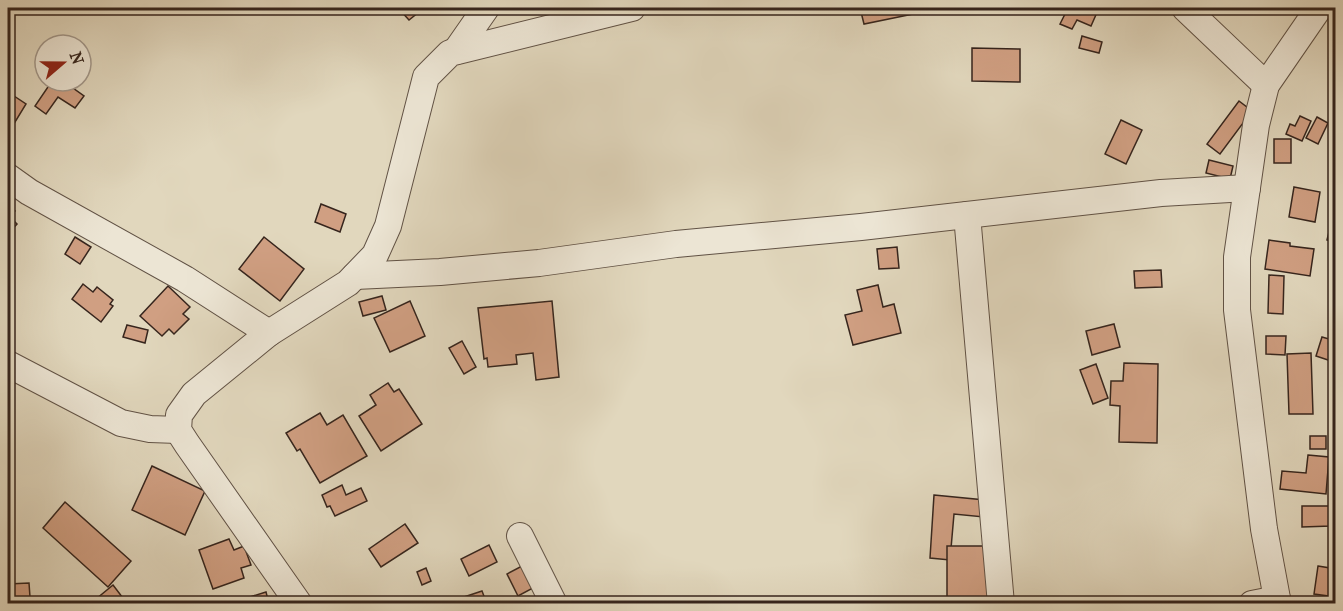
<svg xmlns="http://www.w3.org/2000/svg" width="1343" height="611" font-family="'IM FELL French Canon',serif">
	<rect width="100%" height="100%" fill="#e1d7bd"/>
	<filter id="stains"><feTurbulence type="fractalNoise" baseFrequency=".00333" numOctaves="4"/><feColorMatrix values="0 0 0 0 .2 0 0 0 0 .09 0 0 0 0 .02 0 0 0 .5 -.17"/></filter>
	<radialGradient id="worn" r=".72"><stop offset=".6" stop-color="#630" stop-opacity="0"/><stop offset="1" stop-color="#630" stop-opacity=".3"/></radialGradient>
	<g fill="#d09f82" stroke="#36251d" stroke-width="1.5">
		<polygon points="398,8 424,8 409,20"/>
		<polygon points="860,8 927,8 928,11 864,24"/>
		<polygon points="1060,8 1107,8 1106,11 1099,8 1091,26 1077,20 1072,29 1060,24 1065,14 1058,10"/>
		<polygon points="1082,36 1102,42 1099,53 1079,48"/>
		<polygon points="972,48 1020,49 1020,82 972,81"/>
		<polygon points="52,81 63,81 84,96 75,108 58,97 46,114 35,106"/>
		<polygon points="1334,82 1336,82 1336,111 1330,110"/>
		<polygon points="8,92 26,104 9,132 8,130"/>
		<polygon points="1239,101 1252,111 1220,154 1207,144"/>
		<polygon points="1300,116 1311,121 1302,141 1286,134 1290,124 1295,126"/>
		<polygon points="1317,117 1328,123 1318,144 1306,138"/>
		<polygon points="1121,120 1142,130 1126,164 1105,154"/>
		<rect x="1274" y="139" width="17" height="24"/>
		<polygon points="1209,160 1233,166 1230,179 1206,173"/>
		<polygon points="1294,187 1320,192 1315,222 1289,217"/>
		<polygon points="8,204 15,211 9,216 17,224 8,234"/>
		<polygon points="321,204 346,214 340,232 315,222"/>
		<polygon points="1330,228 1336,229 1336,252 1329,251 1331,241 1327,240"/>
		<polygon points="75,237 91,247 80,264 65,254"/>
		<polygon points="264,237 304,269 280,301 239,269"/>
		<polygon points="1269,240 1290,243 1290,246 1314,249 1310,276 1265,269"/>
		<polygon points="897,247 899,268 879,269 877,249"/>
		<polygon points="1161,270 1162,287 1135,288 1134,271"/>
		<polygon points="1269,275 1284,276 1283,314 1268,313"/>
		<polygon points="83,284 93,292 97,287 113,300 110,304 113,306 101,322 72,299"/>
		<polygon points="878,285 883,307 894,304 901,333 853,345 845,315 862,311 857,290"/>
		<polygon points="168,286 190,307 183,314 189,319 174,334 169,329 162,336 140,316"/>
		<polygon points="382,296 386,310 363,316 359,302"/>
		<polygon points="410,301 425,336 390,352 374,318"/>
		<polygon points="552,301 559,377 536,380 533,353 516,355 517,364 488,367 487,358 484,359 478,308"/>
		<polygon points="1114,324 1120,347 1092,355 1086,331"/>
		<polygon points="127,325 148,330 145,343 123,337"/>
		<polygon points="1266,336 1286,336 1285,355 1266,354"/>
		<polygon points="1322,337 1336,341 1334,362 1316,356"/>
		<polygon points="462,341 476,367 464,374 449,348"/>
		<polygon points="1311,353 1313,414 1289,414 1287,354"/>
		<polygon points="1124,363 1158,364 1157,443 1119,442 1120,406 1110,405 1111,381 1123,381"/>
		<polygon points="1096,364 1108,398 1093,404 1080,370"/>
		<polygon points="388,383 394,392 399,389 422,424 381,451 359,416 376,405 370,395"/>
		<polygon points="320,413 327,425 343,415 367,456 320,483 300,449 297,451 286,433"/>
		<rect x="1310" y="436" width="16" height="13"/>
		<polygon points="1308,455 1329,457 1326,494 1280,489 1282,471 1306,473"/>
		<polygon points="152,466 205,491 185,535 132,510"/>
		<polygon points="342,485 346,495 361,488 367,501 335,516 330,506 327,507 322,495"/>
		<polygon points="934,495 985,500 984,517 954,514 950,560 930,558"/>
		<polygon points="65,502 131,561 108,587 43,528"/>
		<polygon points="1302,506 1330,506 1331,526 1302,527"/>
		<polygon points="405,524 418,543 381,567 369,549"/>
		<polygon points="229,539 234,550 244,546 251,565 241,568 244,578 213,589 199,550"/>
		<polygon points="489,545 497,562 469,576 461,559"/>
		<rect x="947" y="546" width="43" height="58"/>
		<polygon points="522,566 533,588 518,596 507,574"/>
		<polygon points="1318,566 1336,569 1336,597 1314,594"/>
		<polygon points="426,568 431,581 422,585 417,572"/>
		<polygon points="29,583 30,597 37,597 37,604 8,604 8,584"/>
		<polygon points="113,585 126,602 125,604 90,604"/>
		<polygon points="482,591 487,604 457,604 455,600"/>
		<polygon points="266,592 269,604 230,604 230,603"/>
	</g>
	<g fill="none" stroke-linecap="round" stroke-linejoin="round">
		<defs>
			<g id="street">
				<polyline points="1185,8 1266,85"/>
				<polyline points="456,51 486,8"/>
				<polyline points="8,177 29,192 185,279 269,333"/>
				<polyline points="967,215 1001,604"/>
				<polyline points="355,276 440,272 539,263 676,244 861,227 1161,193 1247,188"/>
				<polyline points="8,364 121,423 150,429 178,430"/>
				<polyline points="520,536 554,604"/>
				<polyline points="299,604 187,444 178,430 179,415 194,394 269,333 348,283 375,255 388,226 426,77 450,53 632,8"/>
				<polyline points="1252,604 1277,599"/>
				<polyline points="1278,604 1264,529 1237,310 1237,257 1256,125 1266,85 1319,8"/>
			</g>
		</defs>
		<use href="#street" stroke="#615245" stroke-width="28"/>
		<use href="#street" stroke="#ece5d4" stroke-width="26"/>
	</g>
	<rect width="1343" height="611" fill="none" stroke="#e1d7bd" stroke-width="30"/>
	<rect x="9" y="9" width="1325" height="593" fill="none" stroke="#36251d" stroke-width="3"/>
	<rect x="15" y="15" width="1313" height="581" fill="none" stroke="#36251d" stroke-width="1.5"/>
	<g transform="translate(63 63) rotate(70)"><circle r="28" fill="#ece5d4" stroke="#a3988b" stroke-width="1.5"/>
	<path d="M0-4.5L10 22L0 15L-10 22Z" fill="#8f2418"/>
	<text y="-9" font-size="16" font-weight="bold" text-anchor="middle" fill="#36251d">N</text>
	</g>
	<rect width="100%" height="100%" filter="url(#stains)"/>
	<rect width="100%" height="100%" fill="url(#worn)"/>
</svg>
